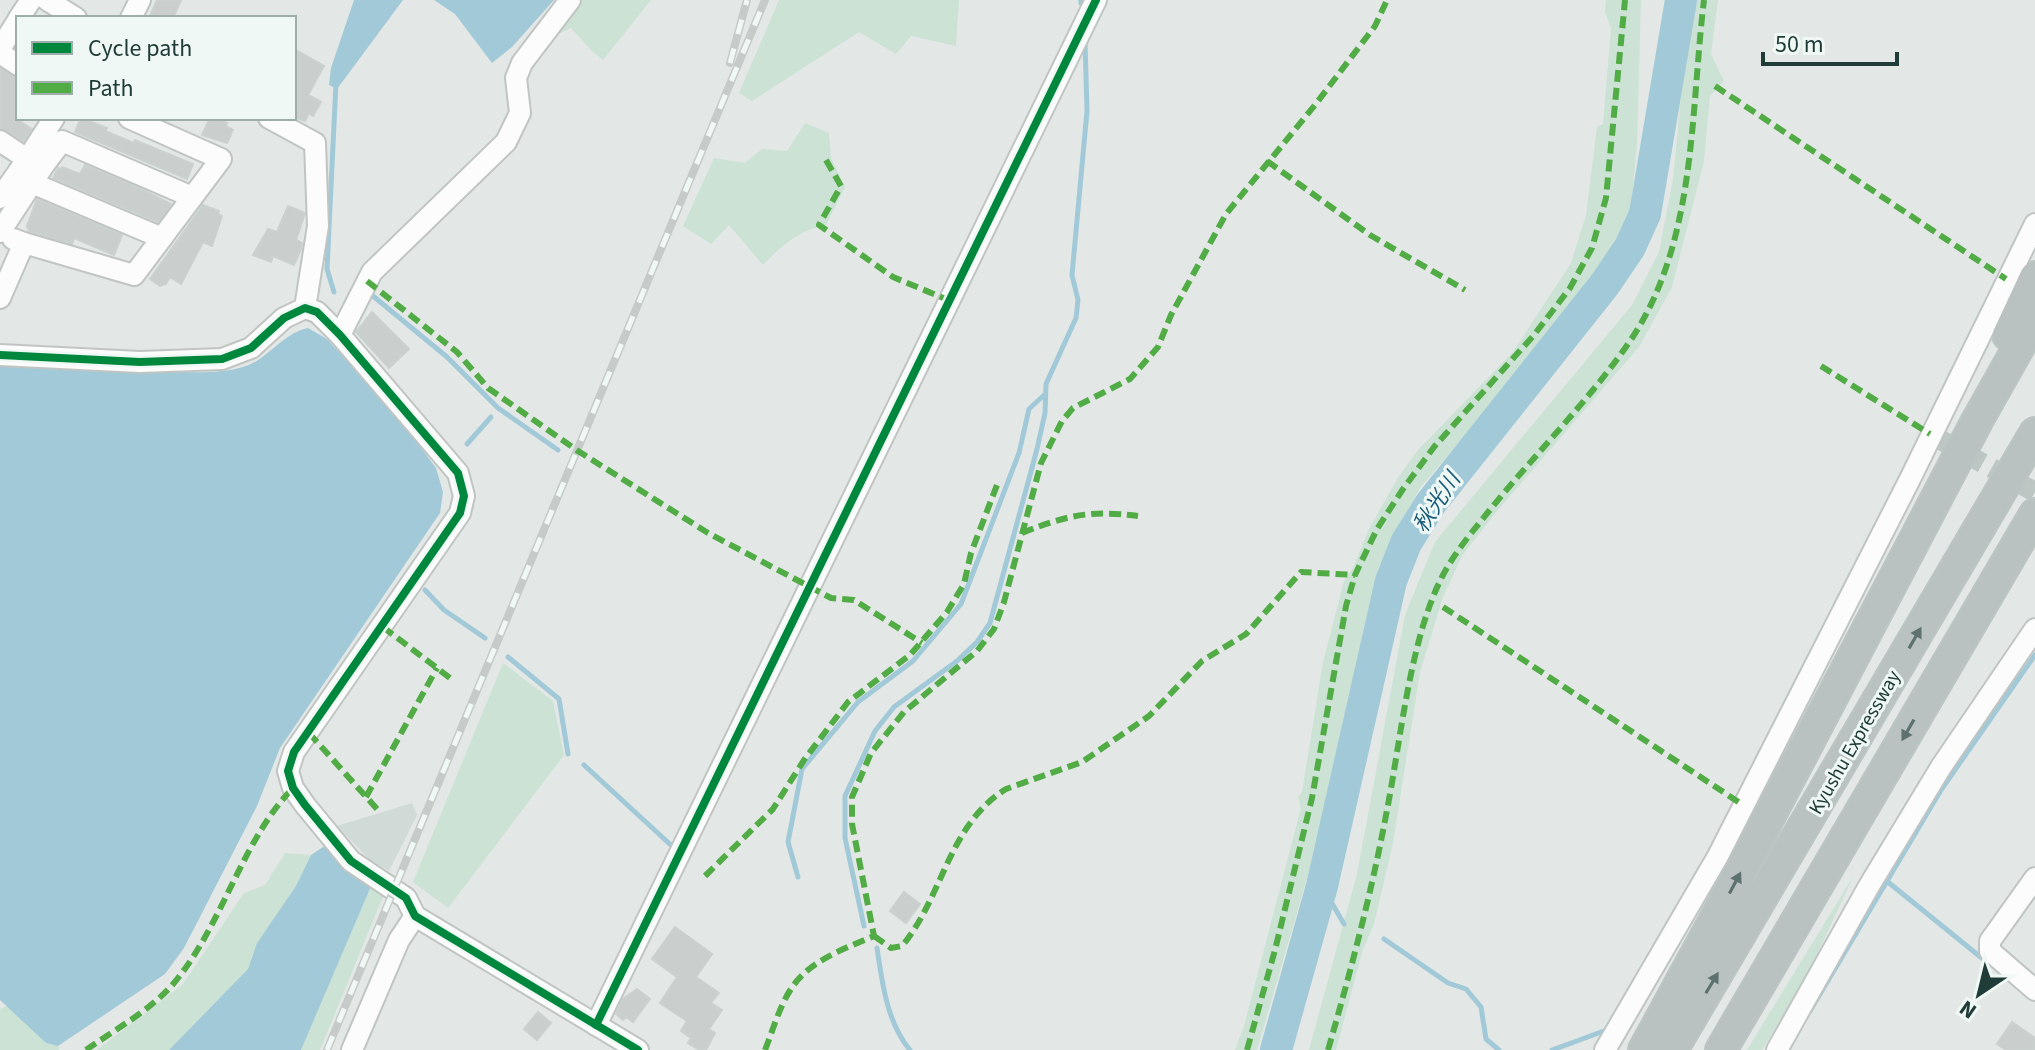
<svg xmlns="http://www.w3.org/2000/svg" width="2035" height="1050" font-family="'Source Sans 3','Noto Sans JP',sans-serif">
	<rect width="100%" height="100%" fill="#e3e8e6"/>
	<polygon fill="#d0dad7" points="412,803 417,815 389,871 370,860 337,826"/>
	<g fill="#cbe2d5">
		<polygon points="577,0 651,0 603,60 591,50 571,28 551,37"/>
		<polygon points="779,0 959,0 956,46 911,36 896,54 859,32 752,101 739,93"/>
		<polygon points="1606,0 1641,0 1637,145 1630,216 1600,277 1420,488 1378,569 1308,875 1257,1050 1235,1050 1244,1026 1301,808 1298,797 1302,792 1323,662 1344,581 1354,566 1368,531 1397,479 1418,450 1513,352 1571,263 1586,215 1597,127 1603,124 1611,28 1605,12"/>
		<polygon points="1690,0 1718,0 1711,54 1724,81 1710,96 1704,161 1672,287 1639,347 1497,511 1462,556 1443,597 1420,672 1393,843 1374,924 1363,949 1336,1050 1309,1050 1357,874 1405,615 1435,542 1632,305 1659,252 1673,179"/>
		<path d="M805,123L829,133L831,158L845,187L826,225C799,230 781,246 763,265L729,225L711,244L683,226L714,158L745,163L762,149L787,151Z"/>
		<polygon points="503,663 553,701 564,755 448,908 413,882"/>
		<polygon points="285,853 311,855 296,886 257,943 248,969 169,1050 97,1050 183,984 244,893 265,885"/>
		<polygon points="1854,875 1808,974 1762,1050 1747,1050"/>
		<polygon points="372,884 384,894 320,1050 301,1050"/>
		<polygon points="7,1006 46,1043 58,1046 59,1050 0,1050 0,1009"/>
	</g>
	<g fill="#a2c9d8">
		<polygon points="354,0 403,0 337,89 329,85 331,68"/>
		<polygon points="434,0 554,0 512,47 492,63 455,14"/>
		<path d="M308,328L327,339L399,418L436,468L443,492L440,513L280,748L257,806L184,948L165,974L58,1046L46,1043L0,1000V363C58,367 115,371 172,372C196,372 223,374 246,366C269,358 283,333 308,328Z"/>
		<polygon points="326,845 372,884 301,1050 169,1050 248,969 257,943 296,886 311,855"/>
	</g>
	<g fill="none" stroke-linecap="round" stroke-linejoin="round">
		<g stroke="#a2c9d8" stroke-width="5">
			<polyline points="1081,3 1081,0"/>
			<polyline points="334,292 327,269 336,83"/>
			<polyline points="373,296 447,357 498,408 558,450"/>
			<polyline points="467,444 491,417"/>
			<polyline points="425,590 444,610 485,638"/>
			<polyline points="508,657 559,699 568,754"/>
			<polyline points="584,765 673,847"/>
			<polyline points="798,877 788,842 802,769 858,702 913,661 961,604 1019,453 1029,409 1043,396"/>
			<polyline points="1888,882 1983,959"/>
			<polyline points="1322,886 1344,924"/>
			<polyline points="864,926 845,838 845,796 875,731 894,707 957,661 977,642 990,623 1037,449 1045,413 1046,384 1076,318 1078,300 1072,275 1087,111 1085,42"/>
			<polyline points="1384,939 1448,983 1466,989 1481,1007 1486,1039 1499,1050"/>
			<path d="M877,948C882,982 887,1023 910,1050"/>
			<polyline points="1810,1011 1941,790 2035,655"/>
			<polyline points="1552,1050 1604,1031"/>
		</g>
		<polyline stroke="#a2c9d8" stroke-width="32" points="1276,1050 1322,886 1391,581 1406,543 1431,503 1605,284 1630,247 1645,214 1681,0"/>
	</g>
	<g fill="#cacfce" stroke="#cbd1cf" stroke-width="2">
		<polygon points="157,0 181,0 173,18 149,18"/>
		<polygon points="294,49 324,66 308,95 321,102 313,116 309,113 305,121 294,117"/>
		<polygon points="1,69 18,78 18,120 32,129 24,141 0,128"/>
		<polygon points="81,118 107,128 105,131 134,143 135,140 193,164 187,179 75,132"/>
		<polygon points="210,118 227,123 226,126 233,130 227,143 202,135"/>
		<polygon points="85,165 141,189 171,204 158,222 53,178 58,168 61,169 62,167 80,174"/>
		<polygon points="37,199 122,235 114,255 74,238 72,244 29,231 27,226"/>
		<polygon points="203,205 219,211 218,214 222,216 212,246 203,242 181,284 170,277 166,284 160,286 150,279"/>
		<polygon points="288,206 305,213 296,240 302,243 301,249 294,265 273,256 271,262 253,255 268,229 277,232"/>
		<polygon points="372,312 409,349 389,368 356,332"/>
		<polygon points="904,892 920,904 906,923 890,911"/>
		<polygon points="675,927 712,954 696,977 719,993 711,1003 722,1010 709,1029 715,1033 706,1050 699,1050 688,1043 691,1038 681,1031 687,1021 660,1003 677,977 652,959"/>
		<polygon points="637,989 650,999 633,1022 626,1017 623,1020 616,1014 623,999"/>
		<polygon points="538,1012 551,1023 537,1040 524,1029"/>
		<polygon points="2012,1022 2035,1038 2035,1050 2006,1050 1997,1044"/>
	</g>
	<g fill="none" stroke-linecap="round" stroke-linejoin="round">
		<polyline stroke="#bcc6c3" stroke-width="20" stroke-dasharray="20 10" stroke-linecap="butt" points="1939,439 2035,492"/>
		<defs>
			<g id="minor">
				<polyline points="47,0 76,18"/>
				<polyline points="19,18 31,0"/>
				<polyline points="131,18 140,0"/>
				<polyline points="0,49 18,20"/>
				<polyline points="0,53 18,65"/>
				<polyline points="269,118 315,143 318,226 305,308"/>
				<polyline points="0,141 27,159"/>
				<polyline points="44,165 62,141 192,197"/>
				<polyline points="32,183 162,238"/>
				<polyline points="0,198 30,155"/>
				<polyline points="0,232 44,165 30,155 54,118"/>
				<polyline points="24,243 134,275 221,159 129,118"/>
				<polyline points="0,298 24,243 13,239"/>
				<polyline points="340,335 372,272 506,142 520,113 516,78 522,63 570,0"/>
				<polyline points="0,355 140,362 222,359 251,348 284,318 305,308 317,312 340,335 458,473 464,496 460,513 294,752 288,771 293,788 305,805 351,861 406,898 415,916 638,1050"/>
				<polyline points="2035,878 1990,941 1990,951 2035,990"/>
				<polyline points="596,1025 1096,0"/>
				<polyline points="352,1050 399,940 415,916"/>
				<polyline points="1605,1050 1718,856 1910,479 2035,224"/>
				<polyline points="1777,1050 1869,886 1941,767 2035,629"/>
			</g>
			<g id="highway">
				<polyline points="2008,335 2035,277"/>
				<polyline points="1644,1050 1724,903 1977,421 2035,318"/>
				<polyline points="1672,1050 2035,433"/>
				<polyline points="1721,1050 2035,514"/>
			</g>
		</defs>
		<use href="#minor" stroke="#c0c5c3" stroke-width="24"/>
		<use href="#highway" stroke="#bbc5c3" stroke-width="34"/>
		<use href="#minor" stroke="#fbfcfb" stroke-width="20"/>
		<use href="#highway" stroke="#b9c2c1" stroke-width="30"/>
		<defs>
			<g id="rail">
				<polyline points="730,63 747,0"/>
				<polyline points="327,1050 765,0"/>
			</g>
		</defs>
		<use href="#rail" stroke="#c6cac9" stroke-width="8"/>
		<use href="#rail" stroke="#f0f8f5" stroke-width="5" stroke-dasharray="15" stroke-linecap="butt"/>
		<g stroke="#52ac46" stroke-width="6" stroke-dasharray="12 6" stroke-linecap="butt">
			<polyline points="1715,86 2006,279"/>
			<polyline points="826,160 841,186 819,225 893,277 948,300"/>
			<polyline points="1267,161 1370,235 1465,290"/>
			<polyline points="367,281 457,352 488,388 578,451 708,533 831,598 854,600 922,643"/>
			<polyline points="1821,366 1930,434"/>
			<path d="M1022,533C1067,515 1090,510 1138,516"/>
			<polyline points="1443,607 1743,805"/>
			<polyline points="383,627 450,678"/>
			<polyline points="309,733 377,809"/>
			<polyline points="366,797 437,668"/>
			<polyline points="705,876 773,809 804,760 848,702 910,655 947,612 964,584 971,553 997,485"/>
			<path d="M874,936L891,948L902,946C943,897 948,825 1006,789L1082,762L1149,716L1202,661L1246,634L1301,572L1355,575"/>
			<path d="M86,1050C117,1028 155,1008 178,978C224,920 243,839 293,788"/>
			<path d="M765,1050C773,1030 780,1004 793,986C811,960 846,948 874,936L852,824V797L871,753L904,712L977,651L994,629L1004,602L1041,463L1062,421L1073,408L1130,379L1158,347L1171,315L1226,214L1315,105L1375,26L1387,0"/>
			<polyline points="1247,1050 1275,950 1312,798 1346,606 1355,575 1377,529 1403,489 1434,447 1534,335 1570,288 1592,248 1606,198 1625,0"/>
			<path d="M1328,1050C1351,970 1372,891 1387,810C1401,739 1410,638 1443,575C1455,552 1473,531 1489,511C1534,455 1587,403 1628,344C1697,245 1690,115 1704,0"/>
		</g>
		<defs>
			<g id="cycleway">
				<polyline points="0,355 140,362 222,359 251,348 284,318 305,308 317,312 340,335 458,473 464,496 460,513 294,752 288,771 293,788 305,805 351,861 406,898 415,916 638,1050"/>
				<polyline points="596,1025 1096,0"/>
			</g>
		</defs>
		<use href="#cycleway" stroke="#f0f8f5" stroke-width="13"/>
		<use href="#cycleway" stroke="#00873e" stroke-width="8"/>
	</g>
	<defs><path id="oneway-solid" d="M-6-.8H1V-3.2L6.5 0L1 3.2V.8H-6Z" transform="scale(2)"/></defs>
	<g fill="#5d726f">
		<use href="#oneway-solid" transform="translate(1915 638) rotate(-60)"/>
		<use href="#oneway-solid" transform="translate(1908 730) rotate(120)"/>
		<use href="#oneway-solid" transform="translate(1735 883) rotate(-62)"/>
		<use href="#oneway-solid" transform="translate(1712 983) rotate(-59)"/>
	</g>
	<g text-anchor="middle" stroke-width="6" stroke-linejoin="round" paint-order="stroke">
		<g font-size="20" fill="#203c38" stroke="#f0f8f5">
			<text transform="translate(1854 742) rotate(-60)" y="7">Kyushu Expressway</text>
		</g>
		<g font-size="22" font-style="italic" fill="#195c79" stroke="#f0f8f5">
			<text transform="translate(1436 502) rotate(-57)" y="8">秋光川</text>
		</g>
	</g>
	<rect x="16" y="16" width="280" height="104" fill="#f0f8f5" stroke="#9dada9" stroke-width="2"/>
	<rect x="32" y="42" width="40" height="12" fill="#00873e" stroke="#9dada9" stroke-width="2"/>
	<text x="88" y="56" font-size="24" fill="#203c38">Cycle path</text>
	<rect x="32" y="82" width="40" height="12" fill="#52ac46" stroke="#9dada9" stroke-width="2"/>
	<text x="88" y="96" font-size="24" fill="#203c38">Path</text>
	<g transform="translate(1979 994) rotate(215)" stroke="#f0f8f5" stroke-width="6" paint-order="stroke">
	<path d="M0-6L14 30L0 20L-14 30Z" fill="#203c38"/>
	<text y="-12" font-size="22" font-weight="bold" text-anchor="middle" fill="#203c38">N</text>
	</g>
	<path d="M1763 52v12h134v-12" fill="none" stroke="#203c38" stroke-width="4"/>
	<text x="1775" y="52" font-size="24" fill="#203c38" stroke="#f0f8f5" stroke-width="6" paint-order="stroke">50 m</text>
</svg>
